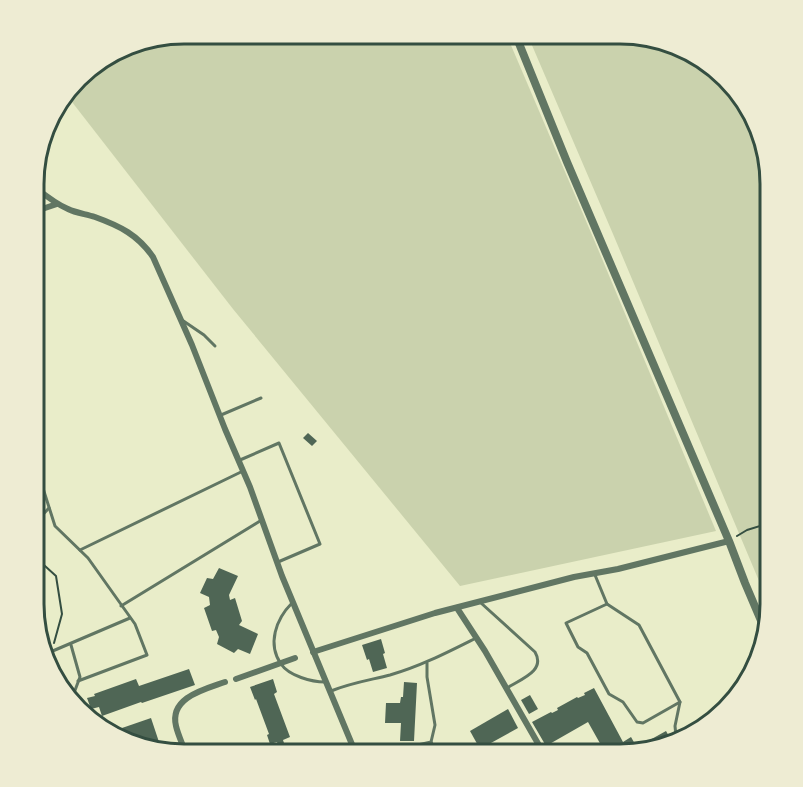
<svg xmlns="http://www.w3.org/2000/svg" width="803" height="787" font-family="Arial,sans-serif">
	<rect width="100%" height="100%" fill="#e9edc9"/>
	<g fill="#cad2ad">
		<polygon points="639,34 694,53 739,92 770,174 770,607 613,234 528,36"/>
		<polygon points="507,36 595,242 716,531 460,586 233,309 65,93 85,70 135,41"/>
	</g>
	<g fill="#4f6655">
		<polygon points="308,433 317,441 312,446 303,438"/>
		<polygon points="219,568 238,576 229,595 230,600 235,598 242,621 239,625 258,634 250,654 238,649 234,653 217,644 219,637 216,630 212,631 204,608 210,605 209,597 200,593 207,578 213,579"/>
		<polygon points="381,639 385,653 383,654 387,668 373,672 369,659 367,660 362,645"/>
		<polygon points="189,669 195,685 142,703 141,702 102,716 99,707 91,709 87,698 95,696 94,694 136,679 139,686"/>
		<polygon points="273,679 277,692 274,694 290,737 283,740 284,743 278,745 277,742 270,744 267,735 269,734 256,699 255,700 250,687"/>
		<polygon points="404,682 417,683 414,741 400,741 401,723 385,723 386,703 400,703 401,697 403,697"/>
		<polygon points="594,688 623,742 631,737 635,744 628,748 630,751 666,731 670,738 629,754 606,754 588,722 546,746 532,722 551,712 552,713 558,710 557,708 577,697 578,698 585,695 584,693"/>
		<polygon points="530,695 538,709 529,714 521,700"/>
		<polygon points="508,709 518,728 480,749 470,731"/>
		<polygon points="151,718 162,751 127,741 122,728"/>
	</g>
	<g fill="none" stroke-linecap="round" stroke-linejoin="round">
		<g stroke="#344e41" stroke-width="2">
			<polyline points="737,536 747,530 770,523"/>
			<polyline points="34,556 56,576 62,614 54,643"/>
		</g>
		<g stroke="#617663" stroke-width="3">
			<polyline points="182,320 204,335 215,346"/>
			<polyline points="221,415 261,398"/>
			<polyline points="34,460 55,526 88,558 135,624 147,655 78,681"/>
			<polyline points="240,460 279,443 320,544 278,562"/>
			<polyline points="34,524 49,508"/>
			<polyline points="80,550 243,471"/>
			<polyline points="595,575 607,604 639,625 680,702 675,726 676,736"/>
			<path d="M292,603C276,619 267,644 281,664C289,676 312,682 325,682"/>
			<path d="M481,603L535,652C546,671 521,679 507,688"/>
			<polyline points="607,604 566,623 578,647 587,653 609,694 623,702 637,722 643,723 680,702"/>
			<polyline points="121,606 260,521"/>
			<polyline points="71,645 80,677 74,693 74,703"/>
			<polyline points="48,653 130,618"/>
			<path d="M331,691C350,683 370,680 390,675C421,666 448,652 476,638"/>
			<polyline points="378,754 431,742 435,725 427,677 427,663"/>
			<polyline points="420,754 431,742 437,754"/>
		</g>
		<g stroke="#617663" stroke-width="6">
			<path d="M36,188C46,196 56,204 68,209C76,213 86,214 95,217C120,226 138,235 153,257L192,345L225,429L250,487L282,576L356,754"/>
			<polyline points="36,211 57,204"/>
			<polyline points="457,608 485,651 544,754"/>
			<polyline points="313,652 435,613 574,577 618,569 729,541"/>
			<polyline points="236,679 295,658"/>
			<path d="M186,754C183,745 178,735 176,726C169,697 206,689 225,682"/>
		</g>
		<polyline stroke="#617663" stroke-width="8" points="516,36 567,162 729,541 745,583 765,630"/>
	</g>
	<path d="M0 0H803V787H0ZM184 44H620A140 140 0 0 1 760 184V604A140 140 0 0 1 620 744H184A140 140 0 0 1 44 604V184A140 140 0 0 1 184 44Z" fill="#eeecd3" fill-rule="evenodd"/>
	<path fill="none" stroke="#344e41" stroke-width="3" d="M184 44H620A140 140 0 0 1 760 184V604A140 140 0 0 1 620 744H184A140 140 0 0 1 44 604V184A140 140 0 0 1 184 44Z"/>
</svg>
